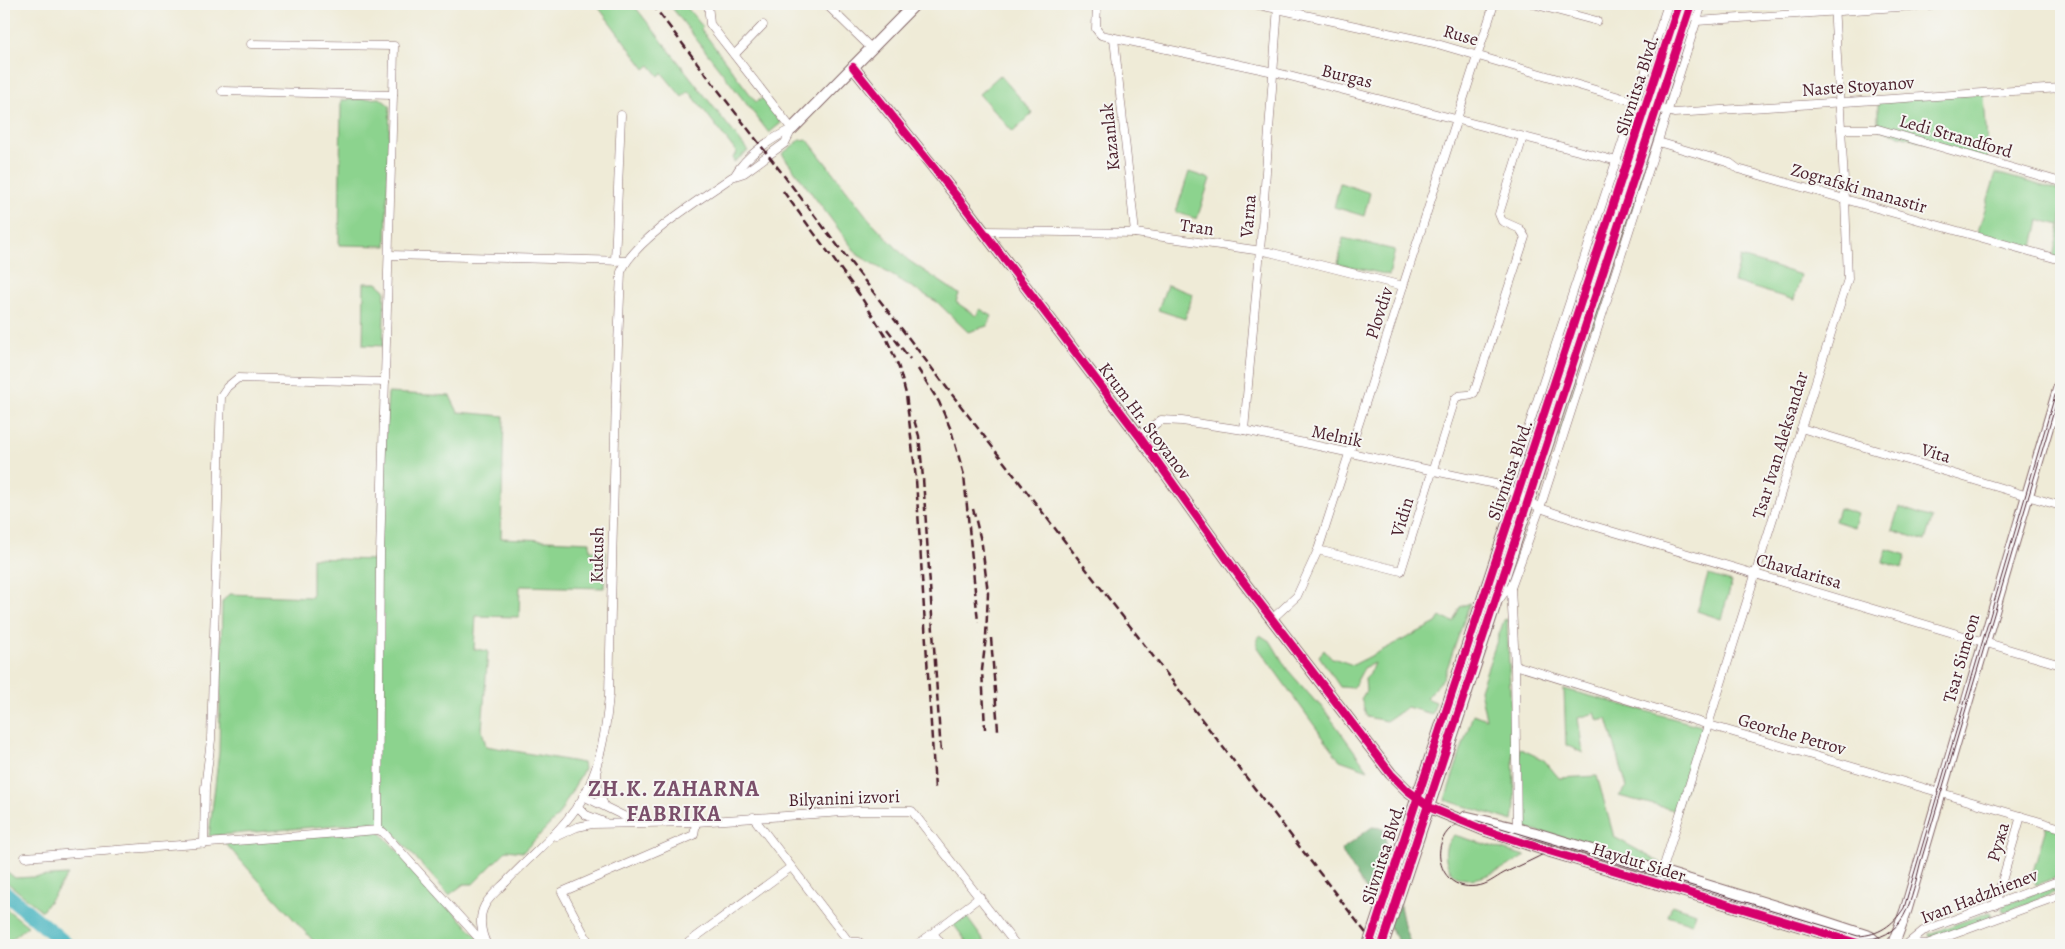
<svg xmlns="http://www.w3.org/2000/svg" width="2065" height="949" font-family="Alegreya,serif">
	<rect width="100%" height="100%" fill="#f6f6f2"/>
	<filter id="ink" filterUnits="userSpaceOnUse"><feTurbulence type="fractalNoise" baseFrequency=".02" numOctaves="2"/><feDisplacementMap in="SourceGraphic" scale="10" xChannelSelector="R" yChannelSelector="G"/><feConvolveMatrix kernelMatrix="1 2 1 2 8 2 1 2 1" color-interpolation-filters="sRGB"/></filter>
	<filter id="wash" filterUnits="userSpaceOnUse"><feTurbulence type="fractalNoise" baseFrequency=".0096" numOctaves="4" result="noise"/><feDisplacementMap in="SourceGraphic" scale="20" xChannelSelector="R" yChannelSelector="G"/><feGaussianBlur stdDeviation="1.12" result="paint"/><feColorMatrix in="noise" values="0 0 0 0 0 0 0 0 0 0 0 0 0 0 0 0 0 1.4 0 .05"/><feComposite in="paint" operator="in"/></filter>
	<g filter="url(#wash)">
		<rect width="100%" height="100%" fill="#efebd7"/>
		<g fill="#8cd38e" stroke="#6b795c">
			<polygon points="596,4 633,4 748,151 734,162 733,157 737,153 689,91 682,97 662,73 659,76 650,65 645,69"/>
			<polygon points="669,4 684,4 703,27 701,29 756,102 763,98 781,123 769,133"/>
			<polygon points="1000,75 1033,113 1013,132 979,94"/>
			<polygon points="1984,94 1988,160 1878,129 1878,100"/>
			<polygon points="380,98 390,106 386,246 339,245 341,100"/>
			<polygon points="1639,107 1518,481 1514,480 1638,108"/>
			<polygon points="1662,123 1561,438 1558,437 1656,129 1658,125"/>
			<polygon points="807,139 869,219 908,260 959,294 956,302 976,316 980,309 992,316 987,326 968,332 937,302 858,255 782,154 800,140"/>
			<polygon points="1189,172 1210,179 1197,219 1176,212"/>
			<polygon points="1996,173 2061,191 2061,259 2053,257 2060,225 2039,220 2032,251 1977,235"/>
			<polygon points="1340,183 1370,193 1364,216 1334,207"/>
			<polygon points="1343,238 1395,250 1389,275 1338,264"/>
			<polygon points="1741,257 1801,275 1794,300 1734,282"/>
			<polygon points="364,283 377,283 385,290 383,346 363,345"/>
			<polygon points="1167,285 1193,294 1185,319 1158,310"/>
			<polygon points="388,393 450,396 458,412 504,416 501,538 590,542 590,550 606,551 604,588 520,586 519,617 476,616 474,649 488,651 482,730 486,746 583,763 584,769 558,816 523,852 507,850 473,884 464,884 449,895 387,826 373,822 209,836 219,752 222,602 229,594 312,597 312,558 376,560"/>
			<polygon points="1899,507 1932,518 1925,541 1892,530"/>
			<polygon points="1839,508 1858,514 1854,527 1835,521"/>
			<polygon points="1887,549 1906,555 1902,568 1883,562"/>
			<polygon points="1708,575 1732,582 1721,619 1697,611"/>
			<polygon points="1470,603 1444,677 1426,698 1436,702 1432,714 1407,707 1386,721 1367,717 1361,699 1366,691 1365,679 1369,675 1374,663 1364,668 1353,688 1340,687 1319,656 1324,650 1330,657 1353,665 1436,623 1440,617 1453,622 1460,607"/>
			<polygon points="1507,619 1515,805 1513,821 1445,800 1473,714 1486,719 1480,690 1504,620"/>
			<polygon points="1260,635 1271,642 1287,669 1315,701 1321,705 1368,770 1340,760 1335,754 1257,646 1257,639"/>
			<polygon points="1564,689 1705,727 1678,811 1619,796 1627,787 1607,719 1598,721 1595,713 1578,718 1583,753 1566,745"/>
			<polygon points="1519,748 1544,760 1559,778 1597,776 1614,837 1661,863 1660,868 1521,827"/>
			<polygon points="2047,824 2061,828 2061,876 2036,885 2032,875"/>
			<polygon points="378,830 485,945 317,945 224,842"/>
			<path d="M1454,835L1525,856C1506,867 1453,900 1446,859C1444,849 1447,842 1454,835Z"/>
			<polygon points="4,869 15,878 68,875 42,911 4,880"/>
			<polygon points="2056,885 2060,887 2056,892 2009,911 2003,911 2002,907 2005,905"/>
			<polygon points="1672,905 1696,913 1692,924 1668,916"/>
			<polygon points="4,907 28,926 7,943 4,940"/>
			<polygon points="963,912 987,945 969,945 951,921"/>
			<polygon points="1989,912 1992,913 1991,918 1931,941 1929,934"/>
		</g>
		<polygon fill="#71b579" stroke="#5e6a52" points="1372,827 1383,828 1405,929 1411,945 1401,945 1341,850"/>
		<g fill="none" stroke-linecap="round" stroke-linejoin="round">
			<polyline stroke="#45b4bf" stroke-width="15" points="4,892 67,945"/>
		</g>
	</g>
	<g filter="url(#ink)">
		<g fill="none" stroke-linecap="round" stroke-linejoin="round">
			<defs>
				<g id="street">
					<polyline points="708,4 710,24 792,129"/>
					<polyline points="826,4 871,48"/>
					<polyline points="1097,4 1096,29 1101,35 1274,72 1617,161"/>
					<polyline points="1254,4 1434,43 1674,113 2061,88"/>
					<polyline points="1533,4 1597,21"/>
					<polyline points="1697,21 1941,4"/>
					<polyline points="1114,38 1135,233"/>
					<polyline points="251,44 394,46 393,95"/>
					<polyline points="735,54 763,25"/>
					<polyline points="222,91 393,95 380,554 378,830"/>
					<polyline points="1841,129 1878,129 2061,182"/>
					<polyline points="1658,142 1730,163 1738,169 2054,258"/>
					<path d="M735,175C746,155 772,138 792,129"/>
					<polyline points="983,231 1135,233 1269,252 1403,286"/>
					<polyline points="390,255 626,261"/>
					<polyline points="615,261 621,115"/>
					<polyline points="2050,420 2061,423"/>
					<polyline points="1801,428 2061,506"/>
					<polyline points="1244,430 1262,227 1278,6"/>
					<polyline points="1139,436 1161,420 1182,421 1244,430 1495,484 1508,489 1540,508 1587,524 2061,665"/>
					<polyline points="1508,489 1668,4"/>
					<path d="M1318,550L1401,571L1455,399C1459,393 1468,397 1474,393L1525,237L1520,229L1502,221L1499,214L1523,137"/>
					<polyline points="1511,588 1515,665 1517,833"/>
					<polyline points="1499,600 1504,593 1511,588 1540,508 1702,4"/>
					<polyline points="1272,619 1297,596 1318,550 1494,4"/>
					<polyline points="1515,665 1709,725 2061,828"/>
					<polyline points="597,771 598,791 604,805"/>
					<polyline points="583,796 636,822"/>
					<polyline points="577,806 586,815 604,822"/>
					<polyline points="753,817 849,942 859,942 862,945"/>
					<polyline points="557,836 577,827 592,824 696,822 858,811 912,811 1016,945"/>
					<polyline points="204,844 205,788 211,740 221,396 227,387 238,378 385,382"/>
					<polyline points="25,857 378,830 383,832 485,945"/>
					<polyline points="1661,875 1848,279 1845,199 1834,4"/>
					<polyline points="1995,905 2021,816"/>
					<polyline points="933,933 942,945"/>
					<polyline points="1911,943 1927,944 2061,895"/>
					<path d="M487,945C481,933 478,917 485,905C489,897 499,889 506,882C531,855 560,833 581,801C600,769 606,732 609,695L616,394L621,272C635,239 701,199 732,177L744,173L785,143L792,129"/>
					<polyline points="590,945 562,892 694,835 696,822"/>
					<polyline points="685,945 791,867"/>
					<polyline points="917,945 980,897"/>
					<polyline points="1906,945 1923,931 2061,880"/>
				</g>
				<g id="secondary">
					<polyline points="853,67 958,198 1139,436 1239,576 1391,774 1407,790 1431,808 1482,829 1549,851 1864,945"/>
					<polyline points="792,129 915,4"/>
					<polyline points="1466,817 1534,833 1800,914 1870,937 1879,945"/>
					<polyline points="1893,945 1906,910 2061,381"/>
				</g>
				<g id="primary">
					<polyline points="1448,706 1679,4"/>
					<polyline points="1460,710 1691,4"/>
				</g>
			</defs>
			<use href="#street" stroke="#846667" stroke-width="9"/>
			<use href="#secondary" stroke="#846667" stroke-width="13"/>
			<use href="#primary" stroke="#846667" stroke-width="14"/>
			<use href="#street" stroke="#fff" stroke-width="8"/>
			<use href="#secondary" stroke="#fff" stroke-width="11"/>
			<use href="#primary" stroke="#fff" stroke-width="12"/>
			<path stroke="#4a1f2b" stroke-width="1" d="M2061,375L1904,908C1893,925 1879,935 1858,936L1478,821C1425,816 1429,894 1477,886C1487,885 1495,878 1504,873C1519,866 1535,859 1549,851L1562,850L1857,939C1907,943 1911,898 1921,861L2061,387"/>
			<g stroke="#4a1f2b" stroke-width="2.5" stroke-dasharray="8 4" stroke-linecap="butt">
				<polyline points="652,4 1375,945"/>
				<polyline points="783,191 859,294"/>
				<polyline points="856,289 886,337 899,368 906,394 916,479 935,789"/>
				<polyline points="887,329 910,359"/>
				<polyline points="918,369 939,402 951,430 964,475 978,622"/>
				<polyline points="914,420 919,436 923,478 941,754"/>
				<polyline points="973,509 982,545 988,593 986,637 982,670 985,729"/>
				<polyline points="991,638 998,730"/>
			</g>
			<defs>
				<g id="primary-bridge">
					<polyline points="1369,945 1448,706"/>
					<polyline points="1382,945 1460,710"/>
				</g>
			</defs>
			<use href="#primary-bridge" stroke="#846667" stroke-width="14" stroke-linecap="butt"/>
			<use href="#primary-bridge" stroke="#fff" stroke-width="12"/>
			<defs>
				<g id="cycleway">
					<polyline points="853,67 958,198 1139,436 1239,576 1391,774 1407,790 1431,808 1482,829 1549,851 1864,945"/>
					<polyline points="1369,945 1679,4"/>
					<path d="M1382,945C1486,632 1588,318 1691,4"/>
				</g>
			</defs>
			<use href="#cycleway" stroke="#f6f6f2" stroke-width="11"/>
			<use href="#cycleway" stroke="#d6006c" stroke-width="8"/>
		</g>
	</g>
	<g text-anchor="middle" stroke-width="4" stroke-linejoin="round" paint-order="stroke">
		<g font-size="18" fill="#4a1f2b" stroke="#f6f6f2">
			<text transform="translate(1461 35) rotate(16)" y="6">Ruse</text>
			<text transform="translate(1347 76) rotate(14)" y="6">Burgas</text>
			<text transform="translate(1637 85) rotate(-72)" y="6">Slivnitsa Blvd.</text>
			<text transform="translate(1858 86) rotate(-4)" y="6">Naste Stoyanov</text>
			<text transform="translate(1956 136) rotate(16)" y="6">Ledi Strandford</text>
			<text transform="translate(1110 137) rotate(-96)" y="6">Kazanlak</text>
			<text transform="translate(1859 188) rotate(16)" y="6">Zografski manastir</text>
			<text transform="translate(1248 216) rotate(-85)" y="6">Varna</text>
			<text transform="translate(1197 227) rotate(8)" y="6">Tran</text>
			<text transform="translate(1379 313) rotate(-72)" y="6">Plovdiv</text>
			<text transform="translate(1145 421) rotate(53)" y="6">Krum Hr. Stoyanov</text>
			<text transform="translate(1337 436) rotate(12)" y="6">Melnik</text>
			<text transform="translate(1780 445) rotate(-73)" y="6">Tsar Ivan Aleksandar</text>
			<text transform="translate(1936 453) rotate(17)" y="6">Vita</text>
			<text transform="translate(1510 470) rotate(-71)" y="6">Slivnitsa Blvd.</text>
			<text transform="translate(1402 517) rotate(-73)" y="6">Vidin</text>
			<text transform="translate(597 555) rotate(-89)" y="6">Kukush</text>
			<text transform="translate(1799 571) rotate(16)" y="6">Chavdaritsa</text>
			<text transform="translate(1961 658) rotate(-74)" y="6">Tsar Simeon</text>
			<text transform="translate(1792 734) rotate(16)" y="6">Georche Petrov</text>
			<text transform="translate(844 798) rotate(-2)" y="6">Bilyanini izvori</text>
			<text transform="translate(1998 842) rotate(-74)" y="6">Ружа</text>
			<text transform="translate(1383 854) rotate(-72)" y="6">Slivnitsa Blvd.</text>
			<text transform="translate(1639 862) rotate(17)" y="6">Haydut Sider</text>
			<text transform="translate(1979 896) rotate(-21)" y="6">Ivan Hadzhienev</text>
		</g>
		<g font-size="22" font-weight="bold" letter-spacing="1" fill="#7b506b" stroke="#f6f6f2">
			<text x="674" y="796">ZH.K. ZAHARNA<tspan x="674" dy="25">FABRIKA</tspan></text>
		</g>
	</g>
	<rect width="2065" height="949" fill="none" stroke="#f6f6f2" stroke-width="20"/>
</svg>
